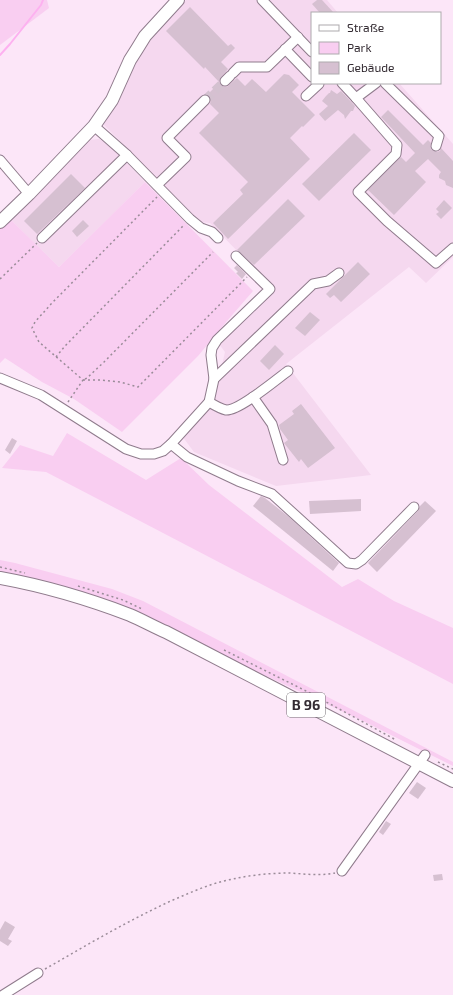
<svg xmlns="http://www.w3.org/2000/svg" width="453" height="995" font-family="'Exo 2',sans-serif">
	<rect width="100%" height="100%" fill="#fce6f8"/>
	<g fill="#f5d8ef">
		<polygon points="186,0 327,0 338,13 312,13 312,83 399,83 453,144 453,257 426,283 409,267 286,364 371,475 276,486 194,452 182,436 215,395 225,352 219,344 274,289 210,223 200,222 103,124 119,101 135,62 146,45"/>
		<polygon points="99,139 109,145 145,182 59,267 10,219 89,140"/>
	</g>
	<g fill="#f9cef1">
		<polygon points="0,0 47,0 49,8 0,45"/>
		<polygon points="145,182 253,291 227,321 198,356 122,432 74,399 42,382 5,358 0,363 0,229 10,219 59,267"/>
		<polygon points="67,433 146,480 181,458 209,485 342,587 358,579 394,601 453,628 453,684 46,472 2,468 20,445 53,456"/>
		<polygon points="0,560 15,563 112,589 143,601 453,762 453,766 363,721 189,640 0,574"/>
	</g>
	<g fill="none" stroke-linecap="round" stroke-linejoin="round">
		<polyline stroke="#fdb1f0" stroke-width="2" points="0,55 10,44 41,5 43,0"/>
	</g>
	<g fill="#d6c0d1">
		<polygon points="317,0 322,0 334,13 320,13 312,4"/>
		<polygon points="190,7 228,46 231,44 235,48 221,62 228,69 221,77 219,82 205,67 204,69 166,31"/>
		<polygon points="284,74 289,75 299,85 292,92 315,115 303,127 302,126 290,138 310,159 228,239 213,223 243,194 240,190 248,182 199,133 219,113 210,104 211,99 209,96 207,95 219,83 223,87 227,87 237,78 245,86 252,79 266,92"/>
		<polygon points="331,90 337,94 341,91 355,106 353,111 351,111 345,119 344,115 338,110 325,121 319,114 328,106 322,101 326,96 329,93 330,93"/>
		<polygon points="388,110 423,145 428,140 431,143 430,147 432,150 437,152 440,151 441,148 453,161 453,188 446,185 445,181 439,178 439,175 441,172 428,159 415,171 426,182 394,215 368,190 401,157 406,162 415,153 381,117"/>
		<polygon points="354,133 371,150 319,201 302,184"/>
		<polygon points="71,174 85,188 37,234 24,221"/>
		<polygon points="288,199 305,216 254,265 237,250"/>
		<polygon points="444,200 452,208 441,219 436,214 439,212 436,209"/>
		<polygon points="83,220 89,226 77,237 72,231"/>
		<polygon points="358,262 370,274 341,302 334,295 330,298 326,294"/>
		<polygon points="237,265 246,274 242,279 236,273 238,272 234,268"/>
		<polygon points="310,312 320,320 305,336 295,328"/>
		<polygon points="275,345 284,354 269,370 260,361"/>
		<polygon points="301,404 335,448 308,468 301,459 299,462 284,443 288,440 280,429 279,425 294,414 292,411"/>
		<polygon points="12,438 17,441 10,454 5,450"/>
		<polygon points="261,496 265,498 289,517 339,563 333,571 253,506"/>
		<polygon points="361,499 361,511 310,514 309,501"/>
		<polygon points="425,501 436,511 377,572 368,563 418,511 420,506"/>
		<polygon points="417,782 426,788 418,799 409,793"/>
		<polygon points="386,821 391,824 383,835 379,832"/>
		<polygon points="442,874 443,880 434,881 433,875"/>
		<polygon points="5,921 15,927 8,939 12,941 8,946 0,941 0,930"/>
	</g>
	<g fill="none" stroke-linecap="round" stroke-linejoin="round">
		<polyline stroke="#d4c1d0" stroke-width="9" stroke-dasharray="9 4.5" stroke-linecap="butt" points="205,100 225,81"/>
		<defs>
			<g id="minor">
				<polyline points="262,0 312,52"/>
				<polyline points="285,49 312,77"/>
				<polyline points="233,73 239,67 267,67 298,37"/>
				<polyline points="225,81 230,76"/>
				<polyline points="342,83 356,98 376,83"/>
				<polyline points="385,83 439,136 436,146"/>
				<polyline points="306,96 319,84 318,83"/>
				<polyline points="356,98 397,145 396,154 358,192 387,221 436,263 453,248"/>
				<polyline points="94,126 127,155 190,219 201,228 212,232 218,238"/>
				<polyline points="0,160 29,194"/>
				<polyline points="157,185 186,157 167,138 205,100"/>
				<polyline points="42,238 127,155"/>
				<path d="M0,378L41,395L126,449L141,454H154L163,451L171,444L209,402C214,405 221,409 226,410C239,411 277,379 288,371"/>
				<polyline points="214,379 211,355 212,348 217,340 270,289 236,256"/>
				<polyline points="253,397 272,424 283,460"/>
				<polyline points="209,402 214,379 313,284 328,281 339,273"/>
				<polyline points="171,444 187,457 238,481 272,494 348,563 356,564 362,560 414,507"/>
				<polyline points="342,871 425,755"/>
				<polyline points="3,995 38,973"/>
			</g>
			<g id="major">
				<polyline points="0,222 29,194 94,126 112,100 130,60 137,49 145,36 178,0"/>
				<path d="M0,578C44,586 88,599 130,615C142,620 154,627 166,632L453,781"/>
			</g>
		</defs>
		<use href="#minor" stroke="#8f7b8c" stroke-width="11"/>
		<use href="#major" stroke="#8f7b8c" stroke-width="14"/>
		<g stroke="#9b8c99" stroke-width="1.5" stroke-dasharray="2 3" stroke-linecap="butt">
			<polyline points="0,279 37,243"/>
			<polyline points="56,357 65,346 184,225"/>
			<polyline points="85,379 87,378 104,362 213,252"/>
			<polyline points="83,380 100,380 120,382 138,387 247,277"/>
			<polyline points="68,402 83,380 39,342 32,328 35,322 51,304 157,197"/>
			<polyline points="0,567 25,573"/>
			<polyline points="78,586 123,600 142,609"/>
			<polyline points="224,650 308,692 396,740"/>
			<polyline points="438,762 453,769"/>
			<path d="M45,969C87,945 129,920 173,900C192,892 211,883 233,879C251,875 271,873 290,873C305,874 320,876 335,873"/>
		</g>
		<use href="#minor" stroke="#fff" stroke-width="9"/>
		<use href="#major" stroke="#fff" stroke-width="12"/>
	</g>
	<g text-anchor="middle" stroke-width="3" stroke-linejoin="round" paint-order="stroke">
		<rect fill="#fff" stroke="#706b70" stroke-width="1" x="287" y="693" width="38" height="24" rx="3"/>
		<g font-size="14" font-weight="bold" fill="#332b32">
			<text x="306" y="710">B 96</text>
		</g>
	</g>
	<rect x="311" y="12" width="130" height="72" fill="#ffffff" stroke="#adaaad"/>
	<rect x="319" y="25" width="20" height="6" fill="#ffffff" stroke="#adaaad"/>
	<text x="347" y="32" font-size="12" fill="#332b32">Straße</text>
	<rect x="319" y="42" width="20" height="12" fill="#f9cef1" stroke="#adaaad"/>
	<text x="347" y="52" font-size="12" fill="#332b32">Park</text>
	<rect x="319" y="62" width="20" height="12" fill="#d6c0d1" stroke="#adaaad"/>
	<text x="347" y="72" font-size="12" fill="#332b32">Gebäude</text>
</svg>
